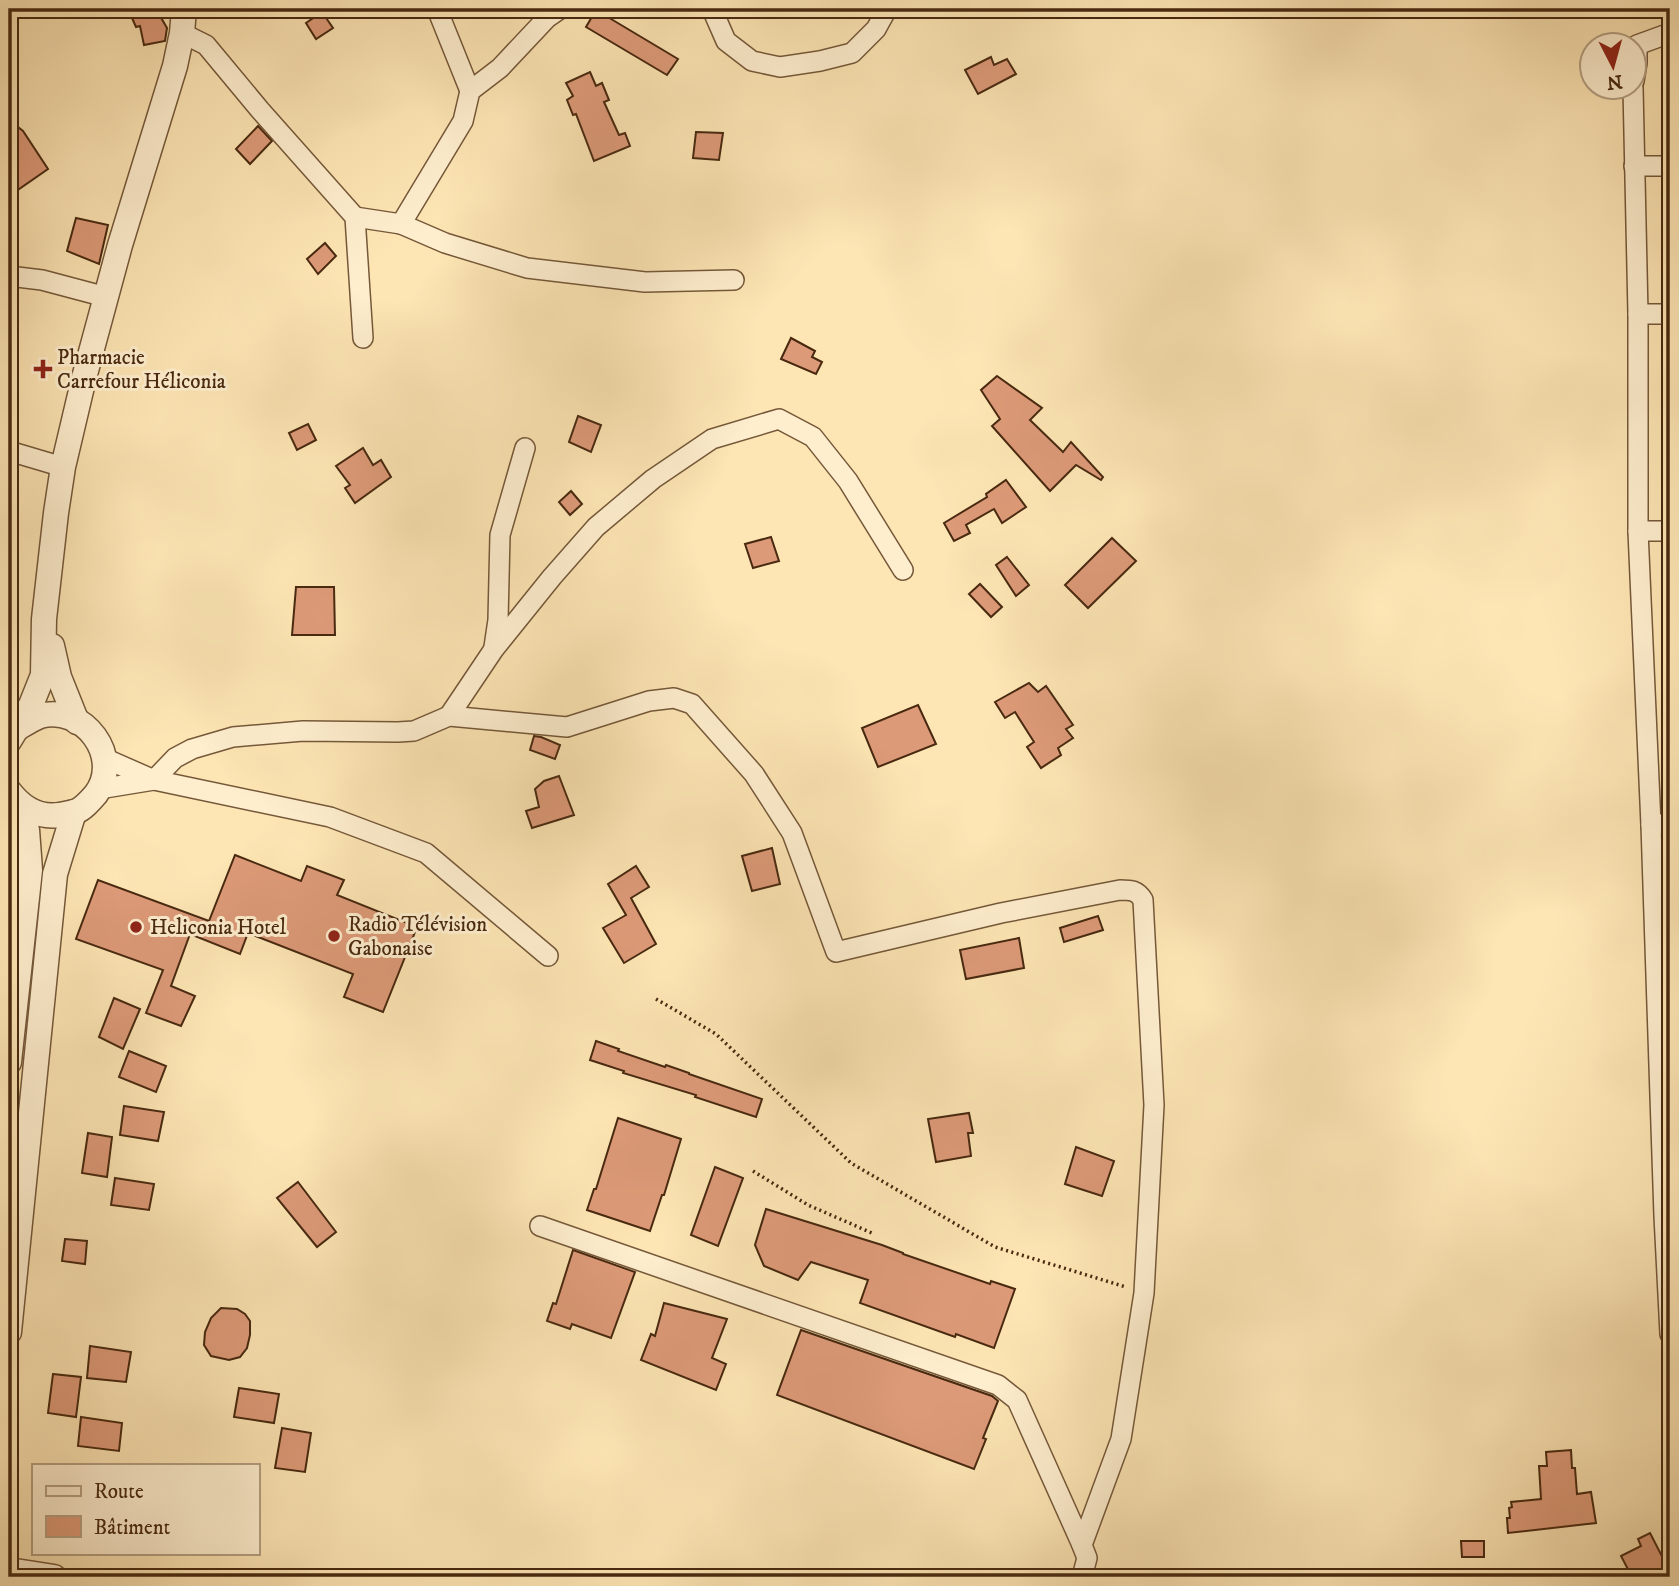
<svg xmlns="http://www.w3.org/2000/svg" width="1679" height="1586" font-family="'IM FELL DW Pica',serif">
	<rect width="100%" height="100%" fill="#fde5b4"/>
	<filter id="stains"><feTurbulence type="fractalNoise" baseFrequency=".00286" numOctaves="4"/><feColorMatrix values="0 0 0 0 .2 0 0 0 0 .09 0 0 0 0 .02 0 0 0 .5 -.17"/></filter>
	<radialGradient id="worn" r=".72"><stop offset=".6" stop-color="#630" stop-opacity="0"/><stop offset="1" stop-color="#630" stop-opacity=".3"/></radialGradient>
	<g fill="#dd9a78" stroke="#482910" stroke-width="2">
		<polygon points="128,9 156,9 167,28 165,41 144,45 140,26 136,27"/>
		<polygon points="596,10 678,59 667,75 586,27"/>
		<polygon points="322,12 333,28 316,39 306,23"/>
		<polygon points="991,57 994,65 1007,59 1016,74 978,94 965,70"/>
		<polygon points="590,72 596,86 602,83 609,100 604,102 619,135 625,133 630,146 594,161 576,114 573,115 567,100 573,96 566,83"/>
		<polygon points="9,120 23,131 48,169 9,196"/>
		<polygon points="258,126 272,141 250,164 236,149"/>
		<polygon points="696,132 723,133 719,160 693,158"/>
		<polygon points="76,218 108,225 99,264 67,251"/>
		<polygon points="325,243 336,256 318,274 307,259"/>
		<polygon points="791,338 815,351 812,357 822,362 816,374 781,359"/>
		<polygon points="997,376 1042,408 1030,420 1063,452 1071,442 1103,477 1101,480 1076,465 1050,491 992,426 1000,419 981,390"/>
		<polygon points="578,416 601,425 591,452 569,442"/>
		<polygon points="308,424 316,440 297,450 289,433"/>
		<polygon points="363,448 373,465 381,460 391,477 355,503 345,488 350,485 336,466"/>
		<polygon points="1006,480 1026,507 1002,523 994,509 966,525 970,533 954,541 944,523 987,497 986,494"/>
		<polygon points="571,491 582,504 570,515 559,502"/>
		<polygon points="771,537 779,561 753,568 745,544"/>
		<polygon points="1112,538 1136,561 1088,608 1065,585"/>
		<polygon points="1007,557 1029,585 1016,596 996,565"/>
		<polygon points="980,584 1002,607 991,617 969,594"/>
		<polygon points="296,587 334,587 335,635 292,635"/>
		<polygon points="1029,683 1038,692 1046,686 1073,725 1066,729 1073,738 1058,748 1061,755 1041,768 1027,747 1034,742 1015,712 1005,718 995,702"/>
		<polygon points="918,705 936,744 878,767 862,728"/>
		<polygon points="534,736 541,737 560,745 555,759 530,750"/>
		<polygon points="559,776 574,815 532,828 526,811 539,807 535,789 544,781"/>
		<polygon points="772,848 780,884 752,891 742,856"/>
		<polygon points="235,855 301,881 307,866 344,880 337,895 417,927 383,1012 344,997 353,974 248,933 240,954 190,934 171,986 195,996 181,1026 146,1013 163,970 76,939 98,880 209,921"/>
		<polygon points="636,866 649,887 631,898 656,944 624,963 603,928 626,915 608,884"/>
		<polygon points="1098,916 1103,930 1064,942 1060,928"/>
		<polygon points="1019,938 1024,968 966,979 960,950"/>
		<polygon points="114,998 140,1009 123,1049 99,1037"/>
		<polygon points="596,1041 619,1049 618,1051 665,1067 666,1065 689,1073 689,1074 762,1099 756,1117 695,1097 696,1095 623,1073 624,1071 590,1060"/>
		<polygon points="129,1051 166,1066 156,1092 119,1077"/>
		<polygon points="124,1106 164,1112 158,1141 120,1135"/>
		<polygon points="969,1113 973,1133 968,1133 971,1156 936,1162 928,1119"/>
		<polygon points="618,1118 681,1139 664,1195 662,1195 650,1231 587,1210 594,1189 596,1189"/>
		<polygon points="88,1133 112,1137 107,1177 82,1173"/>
		<polygon points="1076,1147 1114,1161 1102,1196 1065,1184"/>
		<polygon points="715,1167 743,1178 718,1246 691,1235"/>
		<polygon points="115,1178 154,1184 149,1210 111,1205"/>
		<polygon points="298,1182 336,1232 317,1247 277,1198"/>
		<polygon points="766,1209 882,1245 903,1253 903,1254 990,1284 991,1281 1015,1289 994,1348 956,1334 955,1337 860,1303 868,1280 811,1262 798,1280 764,1266 755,1245"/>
		<polygon points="65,1239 87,1241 85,1264 62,1261"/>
		<polygon points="573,1250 635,1272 611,1338 572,1324 570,1329 547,1321 553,1303 556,1304"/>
		<polygon points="664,1303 727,1319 712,1358 726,1364 716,1390 641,1360 651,1334 655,1336"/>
		<polygon points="221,1308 237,1309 245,1314 250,1321 250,1335 247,1348 240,1357 229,1360 211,1356 204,1345 205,1332 211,1318"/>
		<polygon points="801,1330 992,1396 998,1401 983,1438 986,1439 974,1469 777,1395"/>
		<polygon points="90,1346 131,1352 126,1382 87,1378"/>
		<polygon points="53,1374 81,1377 76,1417 48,1413"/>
		<polygon points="239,1388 279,1394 274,1423 234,1417"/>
		<polygon points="81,1417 122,1423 119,1451 78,1446"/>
		<polygon points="282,1428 311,1433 305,1472 275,1468"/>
		<polygon points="1571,1450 1572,1468 1575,1468 1577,1494 1591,1492 1596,1523 1508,1533 1507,1518 1510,1518 1509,1508 1512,1507 1511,1502 1541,1499 1539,1466 1547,1466 1546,1452"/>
		<polygon points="1650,1533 1667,1566 1645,1577 1632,1577 1621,1556 1641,1546 1638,1539"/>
		<polygon points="1461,1541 1484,1541 1484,1557 1462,1557"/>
	</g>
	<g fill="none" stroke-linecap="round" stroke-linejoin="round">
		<defs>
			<g id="minor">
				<polyline points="437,9 470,91"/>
				<polyline points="712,9 726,41 752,61 780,67 820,61 852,53 876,29 887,9"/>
				<polyline points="182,33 206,45 260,110 355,217 363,338"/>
				<polyline points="1634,81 1637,63 1637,45 1670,33"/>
				<polyline points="1633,88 1638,314 1638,531 1651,825 1664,1216 1670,1334"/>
				<polyline points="1634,166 1670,166"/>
				<polyline points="355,217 401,224 445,243 527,268 645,282 734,280"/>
				<polyline points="401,224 463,121 470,91 500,68 547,18 560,9"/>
				<polyline points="9,276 42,280 106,297"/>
				<polyline points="1638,314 1670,314"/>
				<polyline points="9,451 63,467"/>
				<polyline points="1638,531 1670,531"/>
				<polyline points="494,647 498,620 500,535 525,448"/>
				<polyline points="449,716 494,649 552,577 596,527 653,479 712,439 779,419 813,437 848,481 903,570"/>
				<polyline points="104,758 154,780 330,817 426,853 548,956"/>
				<path d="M99,789L154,780L175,758L192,749L233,737L303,731L398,732L414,731L449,716L567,727L649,701L674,698L692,704L754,774L792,833L836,952L1001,913L1120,890C1131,890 1137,890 1143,900L1154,1105L1144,1293L1121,1439L1082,1545"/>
				<polyline points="1651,825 1670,823"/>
				<polyline points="540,1226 998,1385 1017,1400 1082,1545 1087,1558 1082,1577"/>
			</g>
			<g id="tertiary">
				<polyline points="52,646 59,677 77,722"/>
				<polyline points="9,741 31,705 43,675 44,619 56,513 63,467 84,378 120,245 175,66 182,33 184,9"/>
				<path d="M9,791C21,807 38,818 59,815C64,814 70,813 75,812C83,809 90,801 96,794C123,757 84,704 40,716C32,719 23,725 16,729"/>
				<polyline points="9,1062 30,870 27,830 18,803"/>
				<polyline points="9,1332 55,874 74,812"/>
				<polyline points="9,1570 54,1577"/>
			</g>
		</defs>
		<use href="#minor" stroke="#755839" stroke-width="22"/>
		<use href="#tertiary" stroke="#755839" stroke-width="27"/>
		<g stroke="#482910" stroke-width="3.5" stroke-dasharray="2 3.5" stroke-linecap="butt">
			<polyline points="656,999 716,1034 851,1163 995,1247 1126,1287"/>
			<polyline points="753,1171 808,1205 872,1233"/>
		</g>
		<use href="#minor" stroke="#feeece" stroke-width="19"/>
		<use href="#tertiary" stroke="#feeece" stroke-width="24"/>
	</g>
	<g fill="#8f2418" stroke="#feeece" stroke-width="2.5">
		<path d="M39.5 358.5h7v7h7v7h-7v7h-7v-7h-7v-7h7z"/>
		<circle cx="136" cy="927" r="7"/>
		<circle cx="334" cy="936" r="7"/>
	</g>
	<g text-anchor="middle" stroke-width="6" stroke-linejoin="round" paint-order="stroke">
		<g font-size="21" fill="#482910" stroke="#feeece" text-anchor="start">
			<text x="57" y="364">Pharmacie<tspan x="57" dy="24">Carrefour Héliconia</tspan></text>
			<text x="348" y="931">Radio Télévision<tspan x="348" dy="24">Gabonaise</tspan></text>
			<text x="150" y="934">Heliconia Hotel</text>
		</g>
	</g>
	<rect width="1679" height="1586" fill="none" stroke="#fde5b4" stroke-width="35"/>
	<rect x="10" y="10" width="1658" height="1565" fill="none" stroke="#482910" stroke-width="3.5"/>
	<rect x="18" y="18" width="1644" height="1551" fill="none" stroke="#482910" stroke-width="2"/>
	<rect x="32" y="1464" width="228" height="91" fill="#feeece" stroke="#b59f82" stroke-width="2"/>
	<rect x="46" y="1486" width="35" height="10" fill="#feeece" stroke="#b59f82" stroke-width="2"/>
	<text x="94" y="1498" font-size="21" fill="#482910">Route</text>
	<rect x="46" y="1516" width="35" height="21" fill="#dd9a78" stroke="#b59f82" stroke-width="2"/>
	<text x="94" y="1534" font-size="21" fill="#482910">Bâtiment</text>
	<g transform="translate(1613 66) rotate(174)"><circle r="33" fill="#feeece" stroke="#b59f82" stroke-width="2"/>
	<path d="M0-5L12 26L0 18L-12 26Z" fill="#8f2418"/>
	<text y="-10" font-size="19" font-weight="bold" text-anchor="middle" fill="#482910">N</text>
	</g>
	<rect width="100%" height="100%" filter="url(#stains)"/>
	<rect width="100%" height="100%" fill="url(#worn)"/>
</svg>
